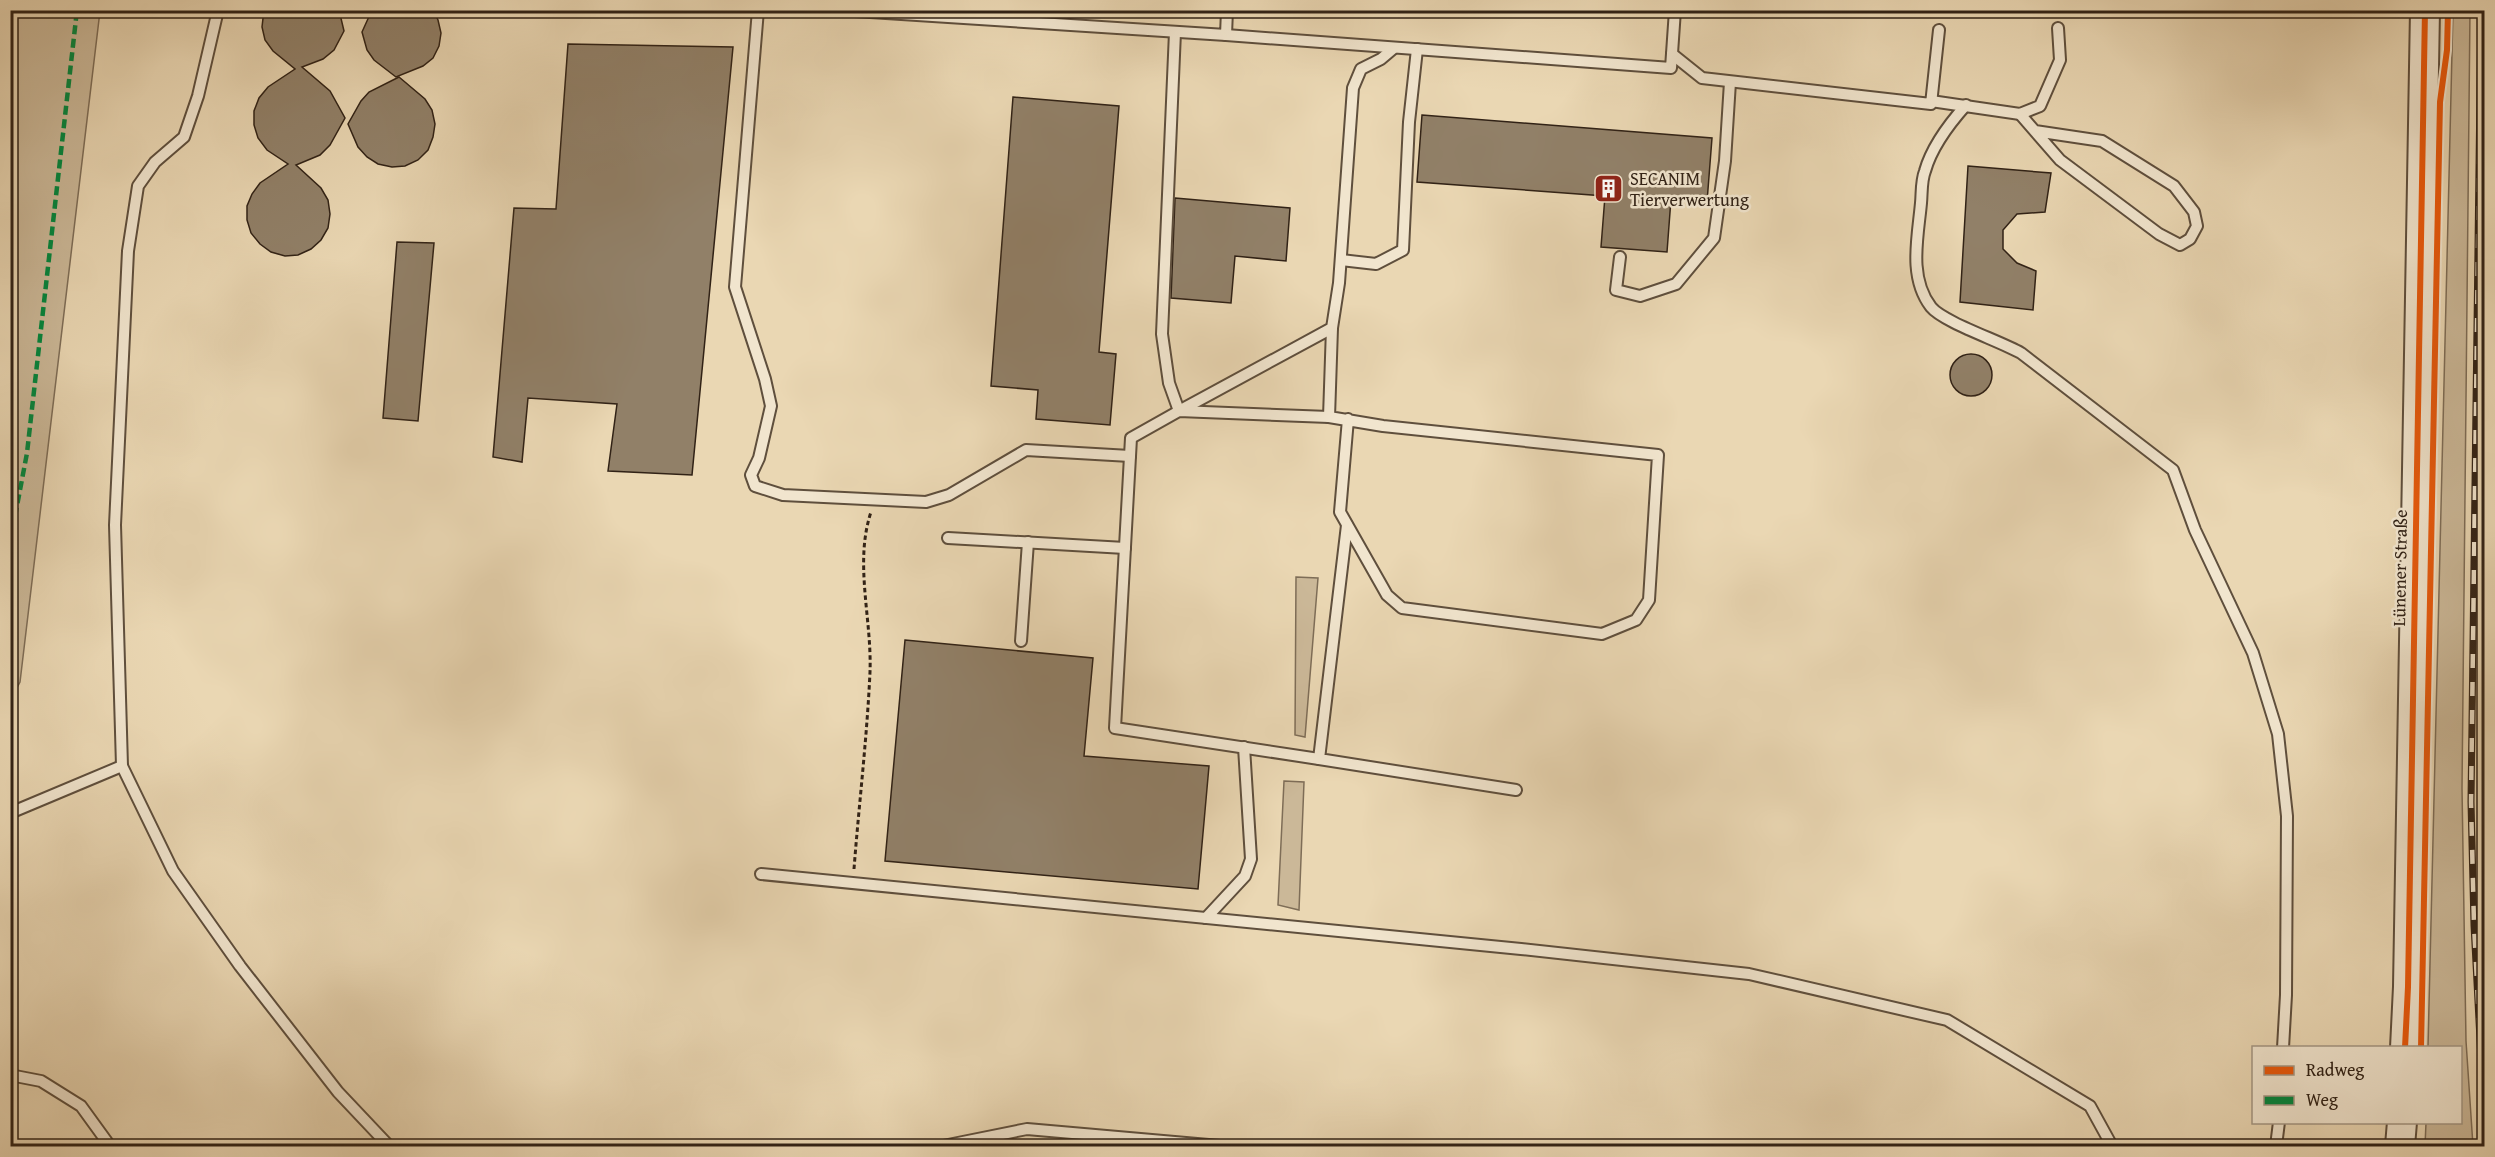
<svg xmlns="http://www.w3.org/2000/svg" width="2495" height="1157" font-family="'Gentium Book Plus',serif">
	<rect width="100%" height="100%" fill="#ead7b3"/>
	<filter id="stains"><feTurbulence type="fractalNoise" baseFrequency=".00333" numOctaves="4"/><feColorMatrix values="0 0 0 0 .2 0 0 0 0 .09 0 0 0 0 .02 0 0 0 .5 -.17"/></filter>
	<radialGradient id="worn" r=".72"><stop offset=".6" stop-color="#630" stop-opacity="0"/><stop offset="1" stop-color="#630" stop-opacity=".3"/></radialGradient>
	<g fill="#cbb898" stroke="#7e6d57" stroke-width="1.5">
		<polygon points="2470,10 2462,788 2466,1041 2473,1146 2425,1146 2426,1123 2460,1122 2460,1048 2428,1047 2453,11"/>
		<polygon points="10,11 100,11 20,682 11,699"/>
		<polygon points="1296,577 1318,578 1305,737 1295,735"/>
		<polygon points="1284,781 1304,782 1299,910 1278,905"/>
	</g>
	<g fill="#918068" stroke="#312216" stroke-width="1.5">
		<polygon points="264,10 339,10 344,31 334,50 323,59 302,67 330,91 345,118 330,145 320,155 296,165 321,188 328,200 330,214 328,228 321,240 311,249 298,255 285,256 271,252 260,244 251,233 247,220 247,206 252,194 260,183 288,164 267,150 258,138 254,125 254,111 259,98 268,87 295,69 273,51 265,40 262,27"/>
		<polygon points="372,10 433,10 438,20 441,33 439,46 433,58 423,66 396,77 374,60 367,50 362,32"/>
		<polygon points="568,44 733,47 692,475 608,471 617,404 528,398 522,462 493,457 514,208 556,209"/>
		<polygon points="399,77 425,99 432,110 435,124 433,137 428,150 418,160 405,166 392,167 378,164 367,157 358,147 348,124 361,101 369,92"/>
		<polygon points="1013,97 1119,106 1099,352 1116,354 1110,425 1036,419 1038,390 991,386"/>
		<polygon points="1422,115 1712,138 1707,202 1671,199 1667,252 1601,247 1605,196 1417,182"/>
		<polygon points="1968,166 2051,173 2045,212 2017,214 2003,230 2003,249 2017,263 2036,271 2033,310 1960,302"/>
		<polygon points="1175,198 1290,208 1286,261 1235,256 1231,303 1171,298"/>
		<polygon points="397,242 434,243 418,421 383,418"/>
		<circle cx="1971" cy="375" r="21"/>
		<polygon points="905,640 1093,658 1084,756 1209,766 1198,889 885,861"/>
	</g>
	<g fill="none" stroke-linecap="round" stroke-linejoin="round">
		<defs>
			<g id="service">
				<polyline points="218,10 198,96 184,137 155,162 138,186 128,251 115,525 122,766 173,871 240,966 338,1092 389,1146"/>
				<polyline points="758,10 735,287 765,379 771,406 759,458 751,475 755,486 783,495 926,502 949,495 1026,450 1130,456"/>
				<polyline points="839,10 1226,35 1227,10"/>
				<polyline points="1175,32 1162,334 1169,383 1179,411 1332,328 1339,283 1353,88 1361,69 1381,59 1394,48"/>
				<polyline points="1226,35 1671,68 1675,10"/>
				<polyline points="1672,54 1702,78 1931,104 1939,30"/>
				<polyline points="1931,101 2020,114 2040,106 2060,60 2058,28"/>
				<path d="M1966,105C1949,124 1932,146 1925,171C1921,181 1922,193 1921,203C1918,237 1908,277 1931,307C1943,322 2000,341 2021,353L2173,470L2195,530L2253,653L2278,734L2287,816L2286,995L2283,1048"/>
				<polyline points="2020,114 2060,160 2159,234 2180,245 2190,239 2197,226 2194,212 2174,186 2102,141 2035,131"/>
				<polyline points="1620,257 1616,290 1640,296 1676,284 1714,238 1725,161 1730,82"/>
				<polyline points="1341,260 1376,264 1403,250 1409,122 1417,49"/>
				<polyline points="1332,328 1329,417 1383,426 1658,455 1649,600 1636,620 1602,634 1402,608 1387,595 1340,512 1348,419"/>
				<polyline points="1347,525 1319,759 1516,790"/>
				<polyline points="948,538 1125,548"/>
				<polyline points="1021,641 1028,542"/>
				<polyline points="1319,759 1115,728 1131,438 1179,411 1329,417"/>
				<polyline points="10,813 122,766"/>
				<polyline points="761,874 1521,949 1749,974 1947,1020 2090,1106 2112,1146"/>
				<polyline points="1206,918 1245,876 1251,859 1244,747"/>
				<polyline points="10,1075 41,1081 81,1106 110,1146"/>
				<polyline points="943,1146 1027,1129 1220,1146"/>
				<polyline points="2276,1146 2279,1122"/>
			</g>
			<g id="tertiary">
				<polyline points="2405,1048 2408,987 2425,10"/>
				<polyline points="2400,1146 2402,1122"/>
			</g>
		</defs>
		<use href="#service" stroke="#5f4f3d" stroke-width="14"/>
		<use href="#tertiary" stroke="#5f4f3d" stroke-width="32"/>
		<path stroke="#312216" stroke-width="3" stroke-dasharray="4.5 3" stroke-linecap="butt" d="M854,869C859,804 867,738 870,672C872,619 854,563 871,512"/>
		<use href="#service" stroke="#f1e5ce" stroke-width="10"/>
		<use href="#tertiary" stroke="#f1e5ce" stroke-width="28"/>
		<defs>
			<g id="rail">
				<polyline points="2481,10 2471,802 2474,925 2484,1116"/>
				<polyline points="2484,534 2484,841"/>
			</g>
		</defs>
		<use href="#rail" stroke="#312216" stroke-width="7"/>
		<use href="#rail" stroke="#f1e5ce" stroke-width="4.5" stroke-dasharray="14" stroke-linecap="butt"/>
		<polyline stroke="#00873e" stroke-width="4.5" stroke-dasharray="9 4.5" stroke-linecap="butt" points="10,543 27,453 77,10"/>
		<defs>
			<g id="cycleway">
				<polyline points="2405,1048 2408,987 2425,10"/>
				<polyline points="2421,1048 2440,102 2447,50 2448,10"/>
			</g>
		</defs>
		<use href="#cycleway" stroke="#f1e5ce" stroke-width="10"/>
		<use href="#cycleway" stroke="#e8590c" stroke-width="6"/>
	</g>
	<defs>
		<symbol id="building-square" viewBox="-11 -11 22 22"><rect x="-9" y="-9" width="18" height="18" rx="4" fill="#8f2418" stroke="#f1e5ce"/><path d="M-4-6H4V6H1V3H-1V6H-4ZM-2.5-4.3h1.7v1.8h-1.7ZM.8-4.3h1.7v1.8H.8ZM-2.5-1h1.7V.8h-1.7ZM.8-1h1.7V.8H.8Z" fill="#fff"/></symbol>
	</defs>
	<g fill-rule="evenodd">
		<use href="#building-square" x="1592" y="172" width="33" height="33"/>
	</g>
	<g text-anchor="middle" stroke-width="5" stroke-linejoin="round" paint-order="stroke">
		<g font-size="18" fill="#312216" stroke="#f1e5ce" text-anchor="start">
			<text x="1630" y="185">SECANIM<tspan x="1630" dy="21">Tierverwertung</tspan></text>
		</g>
		<g font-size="18" fill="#312216" stroke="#f1e5ce">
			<text transform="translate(2400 568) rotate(-89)" y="6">Lünener Straße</text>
		</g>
	</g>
	<rect width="2495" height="1157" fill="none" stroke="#ead7b3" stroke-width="36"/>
	<rect x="12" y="12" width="2471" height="1133" fill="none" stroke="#312216" stroke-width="3"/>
	<rect x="18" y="18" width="2459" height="1121" fill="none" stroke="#312216" stroke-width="1.5"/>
	<rect x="2252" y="1046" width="210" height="78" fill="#f1e5ce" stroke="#a49784" stroke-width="1.5"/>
	<rect x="2264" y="1066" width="30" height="9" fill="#e8590c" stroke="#a49784" stroke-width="1.5"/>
	<text x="2306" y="1076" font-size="18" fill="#312216">Radweg</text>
	<rect x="2264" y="1096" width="30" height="9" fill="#00873e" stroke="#a49784" stroke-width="1.5"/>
	<text x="2306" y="1106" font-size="18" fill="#312216">Weg</text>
	<rect width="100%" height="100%" filter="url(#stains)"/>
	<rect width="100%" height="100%" fill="url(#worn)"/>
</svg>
